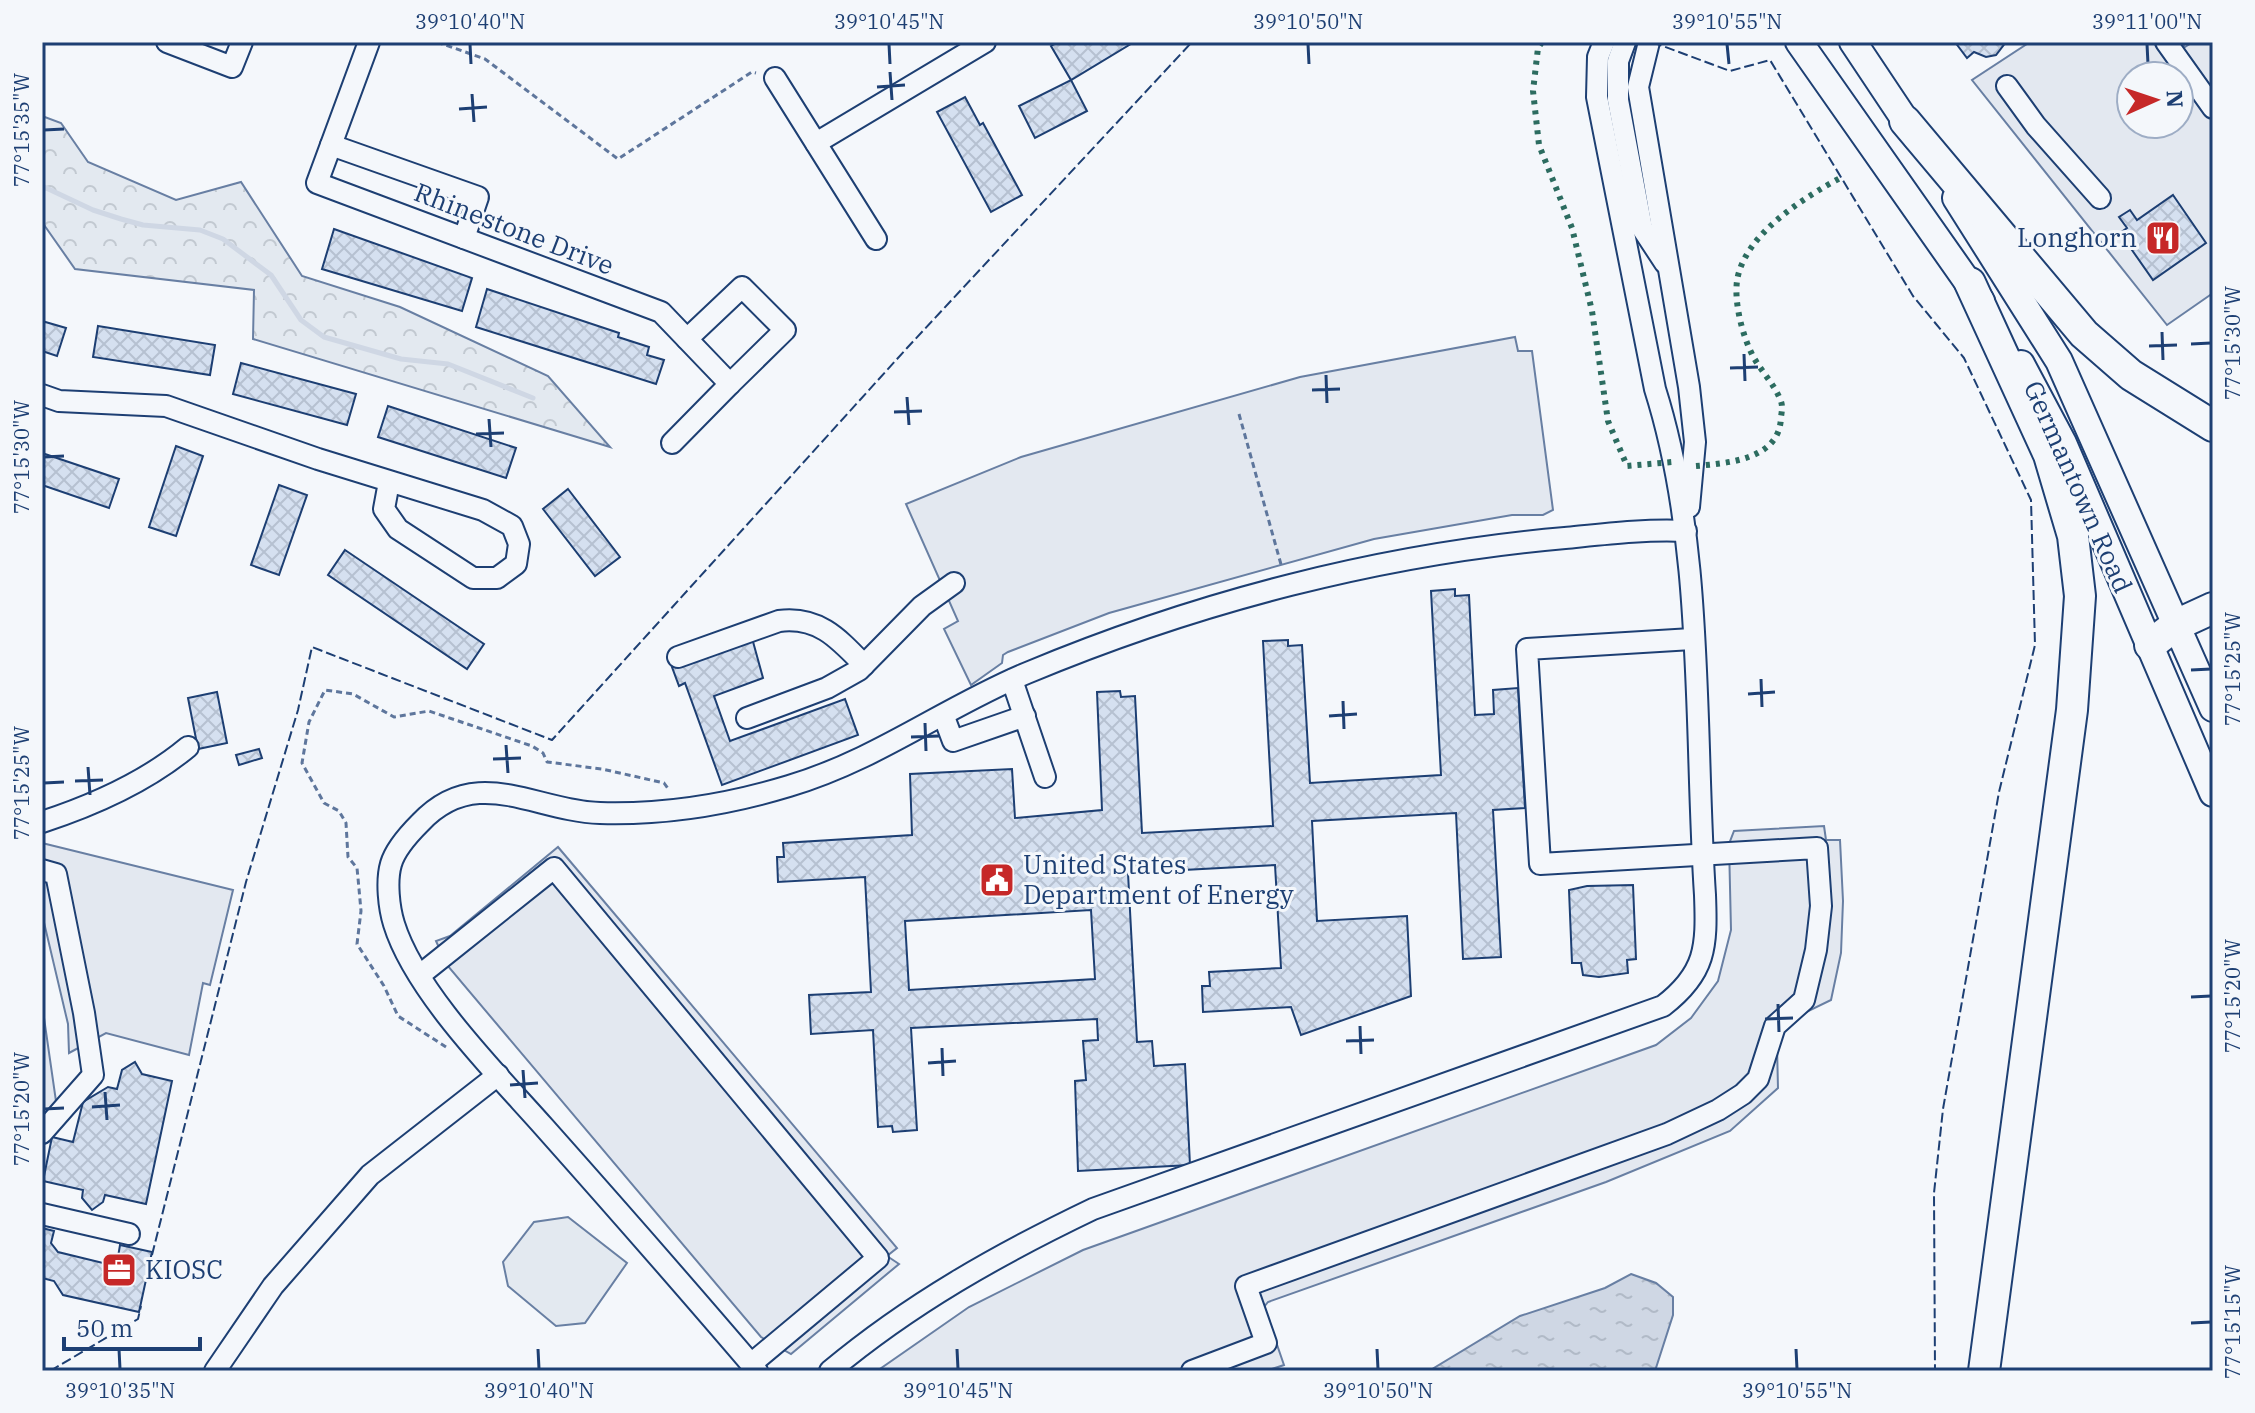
<svg xmlns="http://www.w3.org/2000/svg" width="2255" height="1413" font-family="'IBM Plex Serif',serif">
	<defs>
		<pattern id="forest-crowns" width="20" height="18" patternUnits="userSpaceOnUse" patternTransform="scale(2)"><rect width="20" height="18" fill="#e3e9f0"/><path d="M2 6a3 3 0 1 1 6 0M12 15a3 3 0 1 1 6 0" fill="none" stroke="#c2c9d1"/></pattern>
		<pattern id="water-ripples" width="26" height="14" patternUnits="userSpaceOnUse" patternTransform="scale(2)"><rect width="26" height="14" fill="#cfd7e4"/><path d="M2 4q2-2 4 0t4 0M15 11q2-2 4 0t4 0" fill="none" stroke="#b1bac7"/></pattern>
		<pattern id="building-cross-hatch" width="8" height="8" patternUnits="userSpaceOnUse" patternTransform="scale(2)"><rect width="8" height="8" fill="#d5e0f0"/><path d="M0 0l8 8M0 8l8-8" fill="none" stroke="#b6c1d1"/></pattern>
	</defs>
	<rect width="100%" height="100%" fill="#f4f7fb"/>
	<polygon fill="#e3e9f0" stroke="#687fa3" stroke-width="2" points="568,1217 627,1263 585,1323 556,1326 508,1286 503,1262 534,1222"/>
	<polygon fill="url(#forest-crowns)" stroke="#687fa3" stroke-width="2" points="42,116 61,123 88,162 176,200 241,182 302,276 400,307 548,376 610,447 253,339 254,290 75,269 42,222"/>
	<g fill="#e3e8f0" stroke="#687fa3" stroke-width="2" fill-rule="evenodd">
		<path d="M2030,42H2181L2185,47L2193,42H2213V293L2167,325L1972,80ZM2131,76H2179V124H2131Z"/>
		<polygon points="1515,337 1518,351 1532,351 1553,510 1543,515 1512,515 1374,539 1109,613 1008,652 1003,655 1002,663 971,685 944,629 958,621 906,504 1021,457 1300,377"/>
		<polygon points="1824,826 1826,840 1840,840 1843,901 1841,953 1831,1000 1802,1014 1783,1031 1777,1046 1778,1088 1730,1131 1606,1182 1268,1302 1264,1307 1284,1365 1266,1371 877,1371 969,1307 1083,1250 1656,1045 1691,1018 1718,981 1731,930 1729,844 1734,831"/>
		<polygon points="42,843 233,890 210,985 203,983 189,1055 106,1033 69,1053 68,1024 42,914"/>
		<polygon points="558,847 897,1248 887,1256 899,1264 791,1354 761,1337 447,965 436,941 450,936"/>
		<polygon points="42,1004 57,1108 42,1121"/>
	</g>
	<polygon fill="url(#water-ripples)" stroke="#687fa3" stroke-width="2" points="1631,1274 1656,1283 1673,1297 1673,1315 1655,1371 1429,1371 1520,1316 1605,1288"/>
	<g fill="none" stroke-linecap="round" stroke-linejoin="round">
		<polyline stroke="#cfd7e4" stroke-width="5" points="42,186 93,210 121,219 143,225 200,230 223,239 271,275 301,320 324,337 401,359 448,364 533,398"/>
	</g>
	<g fill="url(#building-cross-hatch)" stroke="#1d3f73" stroke-width="2" fill-rule="evenodd">
		<polygon points="1058,42 1134,42 1071,80 1051,46"/>
		<polygon points="1955,42 2006,42 1996,55 1986,57 1974,52 1967,58"/>
		<polygon points="1071,80 1087,111 1035,138 1019,106"/>
		<polygon points="965,97 980,125 983,123 1022,195 991,212 937,112"/>
		<polygon points="2173,195 2206,243 2153,280 2120,233 2127,228 2119,217 2130,210 2137,220"/>
		<polygon points="334,229 472,278 462,311 322,269"/>
		<polygon points="487,289 619,333 618,337 649,347 647,355 664,360 656,384 476,327"/>
		<polygon points="42,321 66,328 57,356 42,351"/>
		<polygon points="98,326 215,345 210,375 93,357"/>
		<polygon points="241,363 356,394 347,425 233,394"/>
		<polygon points="388,406 516,448 506,478 378,437"/>
		<polygon points="176,446 203,456 176,536 149,527"/>
		<polygon points="42,453 119,479 109,508 42,485"/>
		<polygon points="279,485 307,495 279,575 251,565"/>
		<polygon points="568,489 620,557 595,576 543,509"/>
		<polygon points="345,550 484,644 467,669 328,575"/>
		<path d="M1455,589V596L1469,595L1475,715L1494,714L1493,690L1518,688L1525,808L1493,810L1501,957L1463,959L1456,813L1312,821L1317,921L1407,916L1411,996L1301,1035L1291,1007L1203,1012L1202,986H1210L1209,972L1281,968L1275,865L1128,873L1137,1042L1152,1041L1154,1066L1185,1064L1190,1165L1078,1171L1075,1081L1086,1080L1083,1041L1098,1040L1097,1019L911,1028L917,1130L893,1132L892,1126L878,1127L873,1030L811,1034L809,995L871,992L865,877L778,882L777,857H784L783,843L912,835L910,774L1012,769L1015,818L1102,810L1097,692L1120,691L1121,697L1135,696L1142,833L1273,826L1263,641L1288,640V646L1302,645L1310,783L1441,775L1431,591ZM1091,910L1095,979L909,990L905,921Z"/>
		<polygon points="752,638 763,678 714,696 730,741 845,699 858,735 722,785 685,683 679,686 672,667"/>
		<polygon points="217,692 227,743 198,749 188,698"/>
		<polygon points="259,749 262,758 239,765 236,755"/>
		<polygon points="1633,885 1636,959 1627,960 1628,973 1599,977 1583,975 1581,963 1572,963 1569,890 1587,886"/>
		<polygon points="135,1062 142,1074 172,1081 146,1204 105,1195 103,1202 92,1210 82,1198 83,1190 43,1181 52,1137 73,1142 83,1102 108,1087 117,1089 122,1070"/>
		<polygon points="42,1228 54,1231 51,1243 58,1252 107,1264 118,1257 120,1245 152,1252 139,1312 63,1295 54,1281 42,1278"/>
	</g>
	<g fill="none" stroke-linecap="round" stroke-linejoin="round">
		<defs>
			<g id="minor">
				<polyline points="167,42 232,67 242,42"/>
				<polyline points="369,42 317,183 661,312 730,384 672,443"/>
				<polyline points="1625,42 1618,61 1618,100 1642,228 1665,263"/>
				<polyline points="1649,42 1638,87 1689,387 1695,442 1689,507"/>
				<polyline points="2166,42 2213,108"/>
				<polyline points="775,78 876,239"/>
				<polyline points="2007,86 2036,126 2100,198"/>
				<polyline points="816,143 985,42"/>
				<polyline points="331,145 478,197 464,238"/>
				<polyline points="687,339 742,287 785,330 730,384"/>
				<polyline points="42,395 59,401 166,406 318,459 483,510 512,526 519,544 516,564 497,578 473,578 398,529 384,509 389,482"/>
				<path d="M678,657L779,621C818,616 838,638 864,665"/>
				<polyline points="1012,680 1045,777"/>
				<polyline points="944,717 953,741 1025,716"/>
				<polyline points="747,718 827,688 859,670 922,606 954,583"/>
				<path d="M42,822C94,805 146,782 188,747"/>
				<polyline points="42,870 56,874 84,1013 93,1075 42,1133"/>
				<polyline points="420,975 554,868 878,1258 751,1364"/>
				<polyline points="42,1214 129,1234"/>
				<polyline points="215,1371 273,1286 370,1175 498,1075"/>
				<path d="M757,1371C687,1289 616,1208 544,1127C497,1074 415,992 394,924C389,908 386,881 391,864C395,850 410,833 420,823C476,763 534,811 600,813C666,815 726,805 789,786C877,760 945,707 1027,673C1197,602 1381,554 1565,538C1605,534 1645,529 1686,531"/>
				<path d="M830,1371C910,1304 999,1254 1093,1209L1663,1006C1706,973 1707,947 1705,895C1694,730 1705,547 1655,389L1597,97L1598,57L1604,42"/>
				<polyline points="1192,1371 1266,1343 1246,1286 1667,1134 1718,1110 1743,1094 1758,1079 1775,1026 1804,1000 1816,950 1821,906 1817,848 1540,864 1527,649 1692,639"/>
			</g>
			<g id="major">
				<polyline points="1799,42 1981,301"/>
				<polyline points="1853,42 1917,138"/>
				<polyline points="1956,198 2059,361 2213,708"/>
				<polyline points="2021,364 2063,443 2213,793"/>
			</g>
			<g id="highway">
				<polyline points="1905,121 2084,334 2131,375 2213,426"/>
				<polyline points="1970,283 2049,455 2073,536 2080,596 2072,710 1984,1371"/>
				<polyline points="2150,645 2176,625 2213,608"/>
			</g>
		</defs>
		<use href="#minor" stroke="#1d3f73" stroke-width="24"/>
		<use href="#major" stroke="#1d3f73" stroke-width="30"/>
		<use href="#highway" stroke="#1d3f73" stroke-width="34"/>
		<g stroke="#5e769c" stroke-width="3" stroke-dasharray="6 4" stroke-linecap="butt">
			<polyline points="437,42 485,59 618,159 752,72 756,73"/>
			<polyline points="1239,414 1282,568"/>
			<polyline points="446,1047 398,1016 384,986 357,944 361,911 358,878 357,868 348,857 346,823 339,811 324,803 302,763 309,722 325,690 353,694 394,717 429,711 532,746 543,753 547,762 602,769 664,783 669,790"/>
		</g>
		<use href="#minor" stroke="#f4f7fb" stroke-width="20"/>
		<use href="#major" stroke="#f4f7fb" stroke-width="26"/>
		<use href="#highway" stroke="#f4f7fb" stroke-width="30"/>
		<g stroke="#2c6c60" stroke-width="6" stroke-dasharray="4 6" stroke-linecap="butt">
			<polyline points="1542,42 1538,48 1533,91 1539,145 1572,228 1592,311 1608,421 1627,466 1672,462"/>
			<path d="M1696,466C1730,463 1780,459 1781,417C1782,410 1783,405 1780,399C1774,384 1762,372 1754,358C1743,338 1734,304 1737,281C1744,234 1805,197 1842,177"/>
		</g>
		<g stroke="#1d3f73" stroke-width="2" stroke-dasharray="10 4" stroke-linecap="butt">
			<polyline points="1652,42 1730,71 1770,60 1913,296 1964,358 2031,500 2035,645 1999,792 1943,1109 1934,1193 1935,1371"/>
			<polyline points="152,1255 246,882 298,710 312,647 552,740 907,348 1192,42"/>
			<polyline points="50,1371 138,1319 141,1306"/>
		</g>
	</g>
	<path fill="none" stroke="#1d3f73" stroke-width="3" d="M470,44L471,64M889,44L890,64M1308,44L1309,64M1727,44L1729,64M2147,44L2148,64M890,72L892,100M877,87L905,85M472,94L474,122M459,109L487,107M44,130L64,129M2162,332L2163,360M2191,344L2211,343M2149,346L2177,345M1744,354L1745,381M1730,368L1758,367M1326,375L1327,403M1312,390L1340,389M907,397L909,425M894,412L922,411M489,419L491,447M476,434L504,433M44,457L64,456M2191,670L2211,669M1761,679L1762,707M1748,694L1775,692M1343,701L1344,729M1329,716L1357,714M925,723L926,751M911,737L939,736M506,745L508,773M493,759L521,758M88,767L90,795M75,781L103,780M44,783L64,782M2191,997L2211,996M1778,1004L1779,1032M1765,1019L1793,1018M1360,1026L1361,1054M1346,1041L1374,1040M942,1048L943,1076M928,1063L956,1061M523,1070L525,1098M510,1085L538,1083M105,1092L107,1120M92,1107L120,1105M44,1109L64,1108M2191,1323L2211,1322M119,1349L120,1369M538,1349L539,1369M957,1349L958,1369M1377,1349L1378,1369M1796,1349L1797,1369"/>
	<defs>
		<symbol id="restaurant-square" viewBox="-11 -11 22 22"><rect x="-9" y="-9" width="18" height="18" rx="4" fill="#c62828" stroke="#f4f7fb"/><path d="M-5-6h1v4h1v-4h1v4h1v-4h1v5L-1.5 .5V6h-2V.5L-5-1ZM5-6V6H3V1.5H1.5Q1.5-4 5-6Z" fill="#fff"/></symbol>
		<symbol id="civic-square" viewBox="-11 -11 22 22"><rect x="-9" y="-9" width="18" height="18" rx="4" fill="#c62828" stroke="#f4f7fb"/><path d="M-.6-6.5H3V-4.5H.6V-3L4-1V1h2V6H-6V1h2V-1L-.6-3ZM-1.2 2.5V6h2.4V2.5Z" fill="#fff"/></symbol>
		<symbol id="office-square" viewBox="-11 -11 22 22"><rect x="-9" y="-9" width="18" height="18" rx="4" fill="#c62828" stroke="#f4f7fb"/><path d="M-6-3h4V-5.5h4V-3h4V5H-6ZM-1-4.5V-3h2v-1.5ZM-6 0V1H6V0Z" fill="#fff"/></symbol>
	</defs>
	<g fill-rule="evenodd">
		<use href="#restaurant-square" x="2143" y="218" width="40" height="40"/>
		<use href="#civic-square" x="977" y="860" width="40" height="40"/>
		<use href="#office-square" x="99" y="1250" width="40" height="40"/>
	</g>
	<g text-anchor="middle" stroke-width="6" stroke-linejoin="round" paint-order="stroke">
		<g font-size="26" fill="#1d3f73" stroke="#f4f7fb">
			<text transform="translate(514 229) rotate(21)" y="9">Rhinestone Drive</text>
			<text transform="translate(2078 487) rotate(66)" y="9">Germantown Road</text>
		</g>
		<g font-size="26" fill="#1d3f73" stroke="#f4f7fb" text-anchor="start">
			<text x="2137" y="247" text-anchor="end">Longhorn</text>
			<text x="1023" y="874">United States<tspan x="1023" dy="30">Department of Energy</tspan></text>
			<text x="145" y="1279">KIOSC</text>
		</g>
	</g>
	<rect width="2255" height="1413" fill="none" stroke="#f4f7fb" stroke-width="88"/>
	<g transform="translate(2155 100) rotate(87)"><circle r="38" fill="#f4f7fb" stroke="#9eadc5" stroke-width="2"/>
	<path d="M0-6L14 30L0 20L-14 30Z" fill="#c62828"/>
	<text y="-12" font-size="22" font-weight="bold" text-anchor="middle" fill="#1d3f73">N</text>
	</g>
	<path d="M64 1337v12h136v-12" fill="none" stroke="#1d3f73" stroke-width="4"/>
	<text x="76" y="1337" font-size="24" fill="#1d3f73" stroke="#f4f7fb" stroke-width="6" paint-order="stroke">50 m</text>
	<rect x="44" y="44" width="2167" height="1325" fill="none" stroke="#1d3f73" stroke-width="3"/>
	<g font-size="20" text-anchor="middle" fill="#1d3f73">
		<text x="470" y="29">39°10'40"N</text>
		<text x="889" y="29">39°10'45"N</text>
		<text x="1308" y="29">39°10'50"N</text>
		<text x="1727" y="29">39°10'55"N</text>
		<text x="2147" y="29">39°11'00"N</text>
		<text transform="translate(22 130) rotate(-90)" y="7">77°15'35"W</text>
		<text transform="translate(2233 343) rotate(-90)" y="7">77°15'30"W</text>
		<text transform="translate(22 457) rotate(-90)" y="7">77°15'30"W</text>
		<text transform="translate(2233 669) rotate(-90)" y="7">77°15'25"W</text>
		<text transform="translate(22 783) rotate(-90)" y="7">77°15'25"W</text>
		<text transform="translate(2233 996) rotate(-90)" y="7">77°15'20"W</text>
		<text transform="translate(22 1109) rotate(-90)" y="7">77°15'20"W</text>
		<text transform="translate(2233 1322) rotate(-90)" y="7">77°15'15"W</text>
		<text x="120" y="1398">39°10'35"N</text>
		<text x="539" y="1398">39°10'40"N</text>
		<text x="958" y="1398">39°10'45"N</text>
		<text x="1378" y="1398">39°10'50"N</text>
		<text x="1797" y="1398">39°10'55"N</text>
	</g>
</svg>
